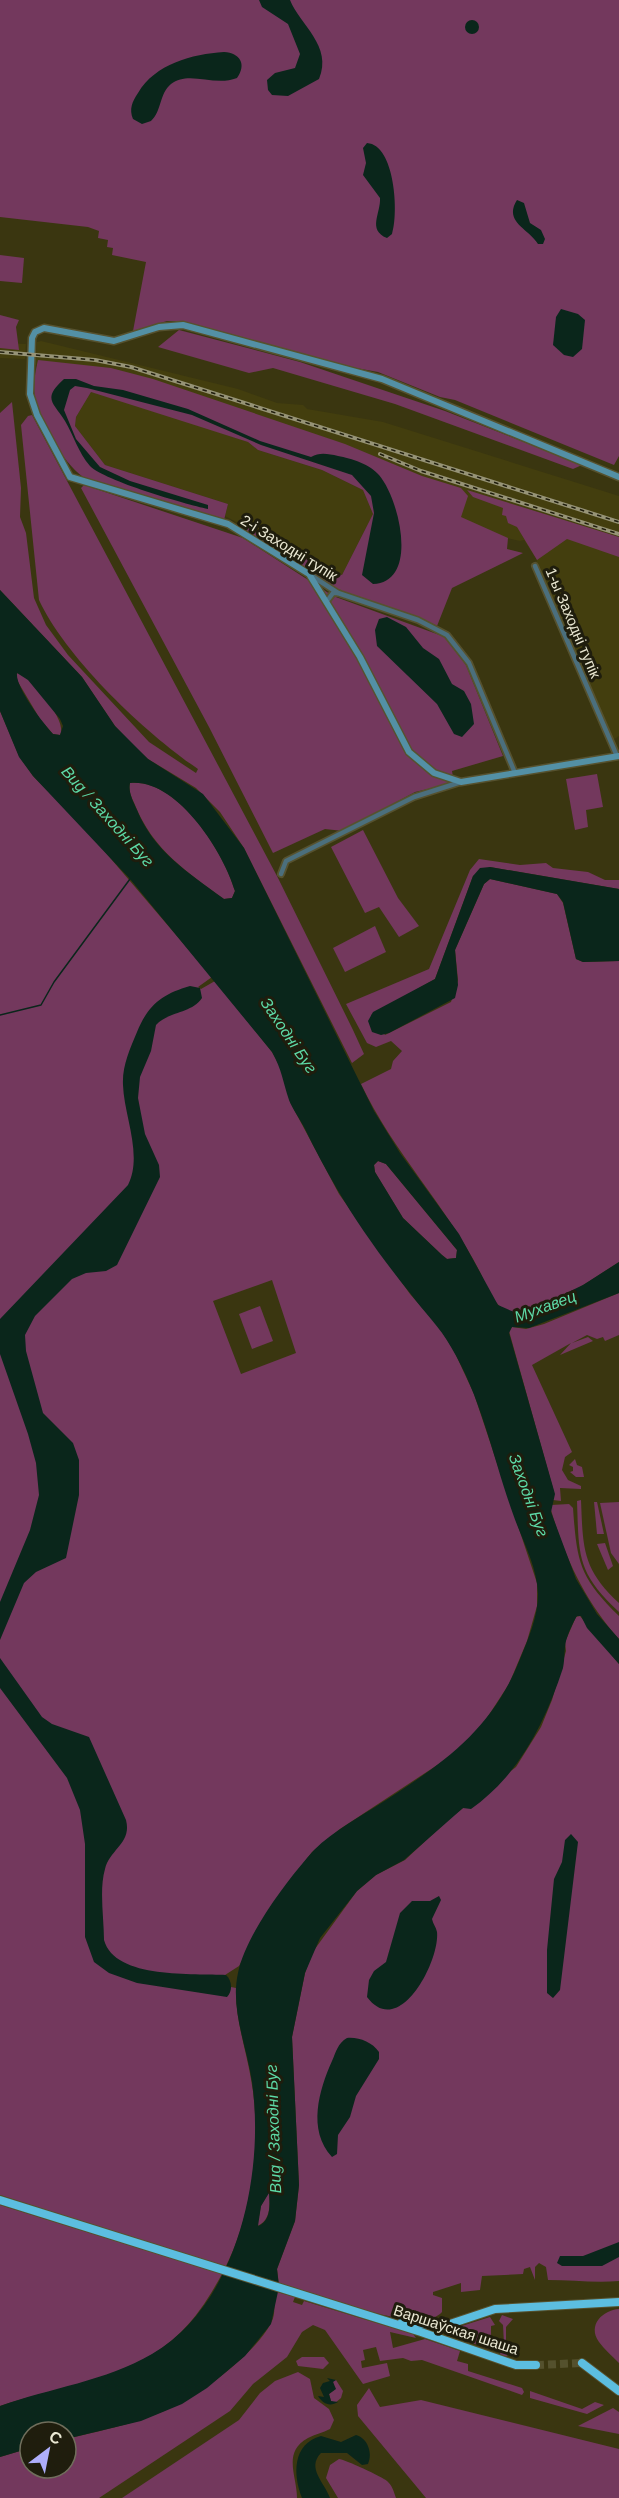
<svg xmlns="http://www.w3.org/2000/svg" width="619" height="2498" font-family="Arial,sans-serif">
	<rect width="100%" height="100%" fill="#3a3610"/>
	<g fill="#433e0e">
		<polygon points="41,341 238,389 277,403 303,405 307,409 383,422 619,496 619,736 613,740 609,736 535,566 537,560 524,540 520,541 466,529 446,493 119,380 35,365 37,342"/>
		<polygon points="0,343 26,344 25,359 0,358"/>
		<polygon points="91,392 108,394 248,442 258,450 322,470 363,490 373,514 342,575 329,571 225,516 228,504 105,465 75,426 76,417"/>
	</g>
	<g fill="#73385d" fill-rule="evenodd">
		<polygon points="0,0 619,0 619,456 614,465 455,400 440,397 378,372 334,364 182,321 167,321 133,331 146,262 112,255 113,248 107,247 108,240 98,238 99,231 88,227 0,217"/>
		<polygon points="0,255 24,258 22,283 0,281"/>
		<polygon points="0,315 19,320 16,327 19,350 0,348"/>
		<polygon points="179,330 300,362 445,411 582,465 573,469 395,404 273,368 249,373 158,347"/>
		<path d="M38,360L111,368L153,379L345,444L422,476L461,488L468,496L461,517L508,538L507,549L523,553L452,588L437,626L418,617L339,590L243,528L239,521L329,571L342,575L373,514L363,490L322,470L258,450L248,442L91,392L76,417L75,426L105,465L228,504L224,520L83,477C62,461 43,427 36,401C32,388 35,373 38,360Z"/>
		<path d="M12,402L21,488L20,517L26,533L34,598L46,625L68,655L149,742L196,773L198,769C145,733 66,658 39,600L21,425L28,416L32,415L278,878L353,1030L364,1054L352,1063L244,848L220,812L196,788L148,759L134,746L115,726L82,677L0,590V413Z"/>
		<polygon points="84,485 243,538 333,596 445,637 466,665 503,756 452,771 454,783 415,792 343,831 325,829 273,853 209,727 81,488"/>
		<polygon points="467,490 619,537 619,557 567,539 537,560 517,527 508,523 506,516 502,515 503,508 473,497"/>
		<path d="M18,672C32,679 68,721 60,735L53,734L40,719L18,682L16,676Z"/>
		<path d="M0,711L19,756L33,776L88,832L212,977L198,987L201,989L215,981L272,1052L283,1072L290,1102L339,1194L410,1294L439,1327L454,1351L474,1394L537,1583V1606L527,1641L509,1684L481,1727L454,1754L340,1829L312,1852L271,1906L239,1966L225,1975L231,1987L236,1988C235,2019 246,2049 251,2079C262,2138 253,2213 225,2268L0,2195ZM272,1280L296,1353L241,1374L213,1301Z"/>
		<polygon points="597,774 603,807 586,810 588,827 575,830 566,779"/>
		<path d="M130,783C177,778 224,852 235,891L232,898L224,899C187,872 153,850 135,805C132,798 128,791 130,783Z"/>
		<polygon points="363,830 398,898 419,926 399,937 379,907 365,913 331,847"/>
		<path d="M479,859L520,865L546,863L553,868L588,872L605,880H619V889L490,867L473,876L435,979L371,1015L385,1035L451,1002L458,980L455,950L484,884L490,879L557,894L563,903L576,959L583,962L619,961V1262C593,1278 544,1315 513,1312C494,1310 487,1286 480,1272C446,1205 393,1152 361,1084L391,1069L393,1061L402,1051L391,1041L376,1047L367,1043L346,1004L429,969L470,870Z"/>
		<polygon points="375,926 386,952 345,972 333,948"/>
		<polygon points="378,1161 386,1164 457,1250 456,1258 447,1259 442,1255 403,1218 375,1172 374,1165"/>
		<polygon points="619,1293 619,1335 605,1341 603,1337 597,1339 587,1335 572,1343 588,1337 593,1341 560,1355 571,1343 532,1365 572,1452 565,1457 562,1470 568,1480 581,1486 581,1489 560,1488 561,1501 553,1500 554,1492 509,1331 512,1327 526,1329 544,1324"/>
		<polygon points="260,1306 273,1341 252,1349 239,1314"/>
		<polygon points="575,1459 577,1465 582,1467 584,1477 576,1477 570,1472 573,1471 573,1467 569,1465"/>
		<path d="M581,1500C583,1548 582,1569 619,1603V1612C576,1572 579,1555 577,1501Z"/>
		<polygon points="594,1502 597,1502 604,1534 597,1534"/>
		<polygon points="619,1502 619,1564 611,1553 600,1503"/>
		<path d="M569,1504L573,1508C577,1562 579,1577 619,1616V1639C585,1601 565,1558 551,1510V1505Z"/>
		<polygon points="605,1543 613,1566 608,1570 597,1544"/>
		<path d="M580,1616L619,1664V2281C595,2283 572,2280 548,2280L546,2267L539,2263L535,2267V2280L530,2267L524,2269L523,2274L482,2276L480,2290L461,2292V2283L433,2292V2295L442,2298V2312C422,2335 337,2300 313,2294C303,2291 290,2289 279,2285L277,2269L295,2221L299,2185L292,2037L305,1973L312,1953L357,1891L376,1875L405,1860L449,1819L516,1767L541,1727L552,1700L566,1651L565,1642L576,1617Z"/>
		<path d="M269,2192C270,2204 271,2221 257,2226L261,2206Z"/>
		<path d="M0,2205L222,2274C211,2294 199,2314 182,2331C135,2379 61,2385 0,2406Z"/>
		<path d="M277,2292L295,2297L293,2302L302,2305L304,2301L413,2334L416,2338L390,2332L393,2348L425,2339L460,2351L457,2361L468,2364V2371L522,2388L524,2392L522,2395L422,2360L411,2361L403,2358L380,2361L376,2347L363,2350L365,2360L361,2361L362,2368L387,2363L390,2376L363,2384L325,2330L313,2325L302,2332L287,2357L253,2384L230,2411L99,2498H0V2457L30,2448V2468H66V2439C138,2422 174,2416 232,2367C247,2354 262,2340 271,2323C277,2313 272,2302 277,2292Z"/>
		<path d="M619,2309V2363C612,2356 604,2349 599,2342C587,2325 603,2310 619,2309Z"/>
		<polygon points="502,2315 513,2319 506,2327 506,2346 512,2352 505,2357 500,2354 504,2344 503,2325 499,2321"/>
		<polygon points="490,2317 495,2325 491,2326 491,2344 495,2345 489,2349 453,2336 452,2329"/>
		<polygon points="302,2357 324,2357 329,2363 323,2369 298,2366 296,2361"/>
		<path d="M298,2372L310,2379L314,2398L329,2409L334,2420L330,2429C323,2433 315,2434 308,2438C282,2452 297,2476 297,2498H122L239,2420L260,2393L275,2381Z"/>
		<polygon points="336,2380 343,2391 341,2398 335,2403 331,2401 329,2394 334,2390 333,2381"/>
		<polygon points="369,2388 380,2407 421,2400 619,2449 619,2498 426,2498 358,2416 357,2405"/>
		<polygon points="530,2391 582,2409 595,2402 604,2405 587,2414 530,2398"/>
		<polygon points="613,2408 619,2412 619,2434 578,2426"/>
		<path d="M339,2459C344,2459 383,2477 387,2481C392,2485 394,2492 396,2498H338L326,2478L330,2465Z"/>
	</g>
	<g fill="#0a261b" fill-rule="evenodd">
		<path d="M259,0H290C300,25 333,46 319,79L288,96L272,95L268,90L267,80L275,73L295,68L300,54L288,24L262,7Z"/>
		<circle cx="472" cy="27" r="7"/>
		<path d="M224,52C240,53 247,64 237,78C214,87 189,70 171,84C159,94 162,111 151,121L142,124L133,119C129,109 132,102 138,93C155,64 192,54 224,52Z"/>
		<path d="M367,143C395,145 399,213 392,234L387,238C367,230 381,213 380,198L363,175L366,163L363,148Z"/>
		<path d="M517,200L524,203L530,223L541,230L545,239L543,244H538C529,229 503,222 517,200Z"/>
		<polygon points="561,309 578,314 585,320 582,349 573,357 564,355 553,345 556,317"/>
		<path d="M64,379H76L94,386L123,390L188,409L260,441L311,457C320,452 328,454 338,456C351,458 371,465 379,475C399,498 420,582 373,584L362,575L374,513L371,496L352,475L261,445L192,415L87,388L75,386L70,390L64,410L76,439L100,467L130,481L208,505V509C185,504 105,481 90,466C78,452 74,436 65,421C53,402 42,399 64,379Z"/>
		<path d="M0,590L82,677L115,726L148,759L203,794L244,848L374,1111L400,1153L459,1234L498,1305L514,1312L533,1309L583,1285L619,1262V1293L529,1328L512,1327L509,1333L555,1494L551,1512L576,1579L597,1614L619,1639V1664L587,1628L581,1616H577C573,1622 568,1634 566,1641C564,1649 565,1659 563,1668C545,1723 519,1775 471,1809L463,1808L404,1860L376,1875L357,1891L320,1938L305,1973L292,2037L299,2185L295,2221L277,2269L279,2287L271,2324L245,2356L207,2388L182,2404L141,2421L66,2439V2432H30V2448L0,2457V2406C50,2388 106,2381 152,2354C238,2304 265,2173 252,2082C247,2047 230,2009 238,1973C245,1937 283,1886 307,1858C325,1836 351,1822 375,1807C439,1766 491,1733 520,1659C528,1639 538,1617 538,1594C537,1566 522,1540 513,1514C493,1458 482,1399 451,1347C440,1327 424,1312 410,1293C384,1261 358,1225 337,1189C326,1170 315,1150 305,1129C300,1119 293,1110 289,1100C283,1082 282,1070 272,1052L130,879L33,776L19,757L0,711ZM17,673L28,680L60,719L63,726L60,735L53,734C43,723 15,687 17,673ZM130,783C177,778 224,853 235,891L232,898L224,899C189,873 154,852 137,810C133,801 128,792 130,783ZM378,1161L386,1164L457,1250L456,1258L447,1259L442,1255L403,1218L375,1172L374,1165ZM269,2193C270,2205 271,2221 258,2226L261,2206Z"/>
		<polygon points="387,617 406,627 423,648 439,659 452,684 464,691 471,704 474,724 462,737 454,734 437,704 377,646 375,630 379,619"/>
		<polygon points="490,867 619,889 619,961 583,962 576,959 563,902 557,894 490,879 484,884 455,950 458,985 455,998 389,1033 381,1035 372,1032 368,1021 373,1012 435,979 473,876 480,868"/>
		<path d="M190,986L200,988L202,998C191,1014 169,1011 156,1025L151,1051L140,1077L138,1098L145,1134L159,1165L160,1177L117,1265L106,1271L86,1273L72,1279L35,1316L25,1335L26,1351L43,1413L73,1443L79,1460V1495L66,1558L36,1572L24,1583L0,1640V1602L30,1530L39,1495L36,1463L28,1434L0,1354V1319L128,1185C143,1155 124,1116 123,1085C122,1066 130,1049 137,1032C148,1005 162,994 190,986Z"/>
		<path d="M0,1658L42,1717L52,1724L89,1737L126,1820C132,1843 110,1849 105,1869C99,1890 104,1918 104,1940C115,1980 195,1973 226,1975C232,1980 233,1991 227,1997L137,1983L109,1973L94,1962L85,1937V1844L80,1810L67,1778L0,1688Z"/>
		<polygon points="571,1834 578,1842 560,1990 553,1998 547,1993 547,1950 554,1879 562,1862 565,1840"/>
		<path d="M439,1896L441,1900L432,1919C433,1924 436,1927 437,1932C440,1961 399,2040 367,1997L369,1980L374,1971L386,1962L400,1913L412,1901H430Z"/>
		<path d="M347,2038C359,2037 372,2042 379,2052V2059L356,2096L350,2117L338,2135L337,2154L332,2157C307,2130 319,2090 332,2061C336,2052 338,2043 347,2038Z"/>
		<polygon points="619,2242 619,2257 602,2266 562,2266 557,2263 560,2256 583,2256"/>
		<path d="M327,2378L336,2380L333,2382L336,2389L329,2394L331,2401L338,2402C330,2407 323,2404 318,2396L324,2397L320,2388L323,2383L330,2381Z"/>
		<path d="M356,2435C368,2438 373,2454 368,2464L362,2465L347,2453H321C306,2468 325,2483 330,2498H302C293,2475 292,2444 321,2436L341,2442Z"/>
	</g>
	<g fill="none" stroke-linecap="round" stroke-linejoin="round">
		<polyline stroke="#0a261b" stroke-width="1.5" points="0,1015 41,1005 54,982 130,879"/>
		<polyline stroke="#54512d" stroke-width="8" stroke-dasharray="8 4" stroke-linecap="butt" points="536,2365 582,2363"/>
		<defs>
			<g id="street">
				<polyline points="535,566 617,756"/>
				<polyline points="312,576 338,593 418,620 447,635 469,663 515,773"/>
				<polyline points="327,601 333,593 338,593"/>
				<polyline points="281,874 286,861 414,797 461,782"/>
			</g>
			<polyline id="secondary" points="619,477 382,379 183,325 159,327 114,341 44,328 35,332 32,338 30,394 37,415 70,477 228,524 309,574 360,657 409,752 434,773 461,782 619,756"/>
			<g id="highway">
				<polyline points="0,2200 421,2332 516,2365 536,2365"/>
				<polyline points="402,2322 444,2326 495,2309 619,2302"/>
				<polyline points="582,2363 619,2391"/>
			</g>
		</defs>
		<use href="#street" stroke="#56522f" stroke-width="8"/>
		<use href="#secondary" stroke="#56522f" stroke-width="9"/>
		<use href="#highway" stroke="#56522f" stroke-width="10"/>
		<use href="#street" stroke="#4b6f7d" stroke-width="4.5"/>
		<use href="#secondary" stroke="#5390a5" stroke-width="6"/>
		<use href="#highway" stroke="#5cbee0" stroke-width="8"/>
		<defs>
			<g id="rail">
				<polyline points="0,352 95,360 131,367 619,522"/>
				<polyline points="380,454 421,471 619,534"/>
			</g>
		</defs>
		<use href="#rail" stroke="#969376" stroke-width="4"/>
		<use href="#rail" stroke="#1f1d0d" stroke-width="1.5" stroke-dasharray="4.5" stroke-linecap="butt"/>
	</g>
	<g text-anchor="middle" stroke-width="6" stroke-linejoin="round" paint-order="stroke">
		<g font-size="15" fill="#eae8d3" stroke="#1f1d0d">
			<text transform="translate(289 548) rotate(32)" y="5">2-і Заходні тупік</text>
			<text transform="translate(573 623) rotate(67)" y="5">1-ы Заходні тупік</text>
			<text transform="translate(456 2330) rotate(18)" y="5">Варшаўская шаша</text>
		</g>
		<g font-size="16" font-style="italic" fill="#5dd9a6" stroke="#1f1d0d">
			<text transform="translate(108 816) rotate(48)" y="6">Bug / Заходні Буг</text>
			<text transform="translate(289 1035) rotate(56)" y="6">Заходні Буг</text>
			<text transform="translate(545 1306) rotate(-20)" y="6">Мухавец</text>
			<text transform="translate(529 1495) rotate(70)" y="6">Заходні Буг</text>
			<text transform="translate(273 2129) rotate(-92)" y="6">Bug / Заходні Буг</text>
		</g>
	</g>
	<g transform="translate(48 2450) rotate(32)"><circle r="28" fill="#1f1d0d" stroke="#706e5c" stroke-width="1.5"/>
	<path d="M0-4.5L10 22L0 15L-10 22Z" fill="#aeaefb"/>
	<text y="-9" font-size="16" font-weight="bold" text-anchor="middle" fill="#eae8d3">С</text>
	</g>
</svg>
